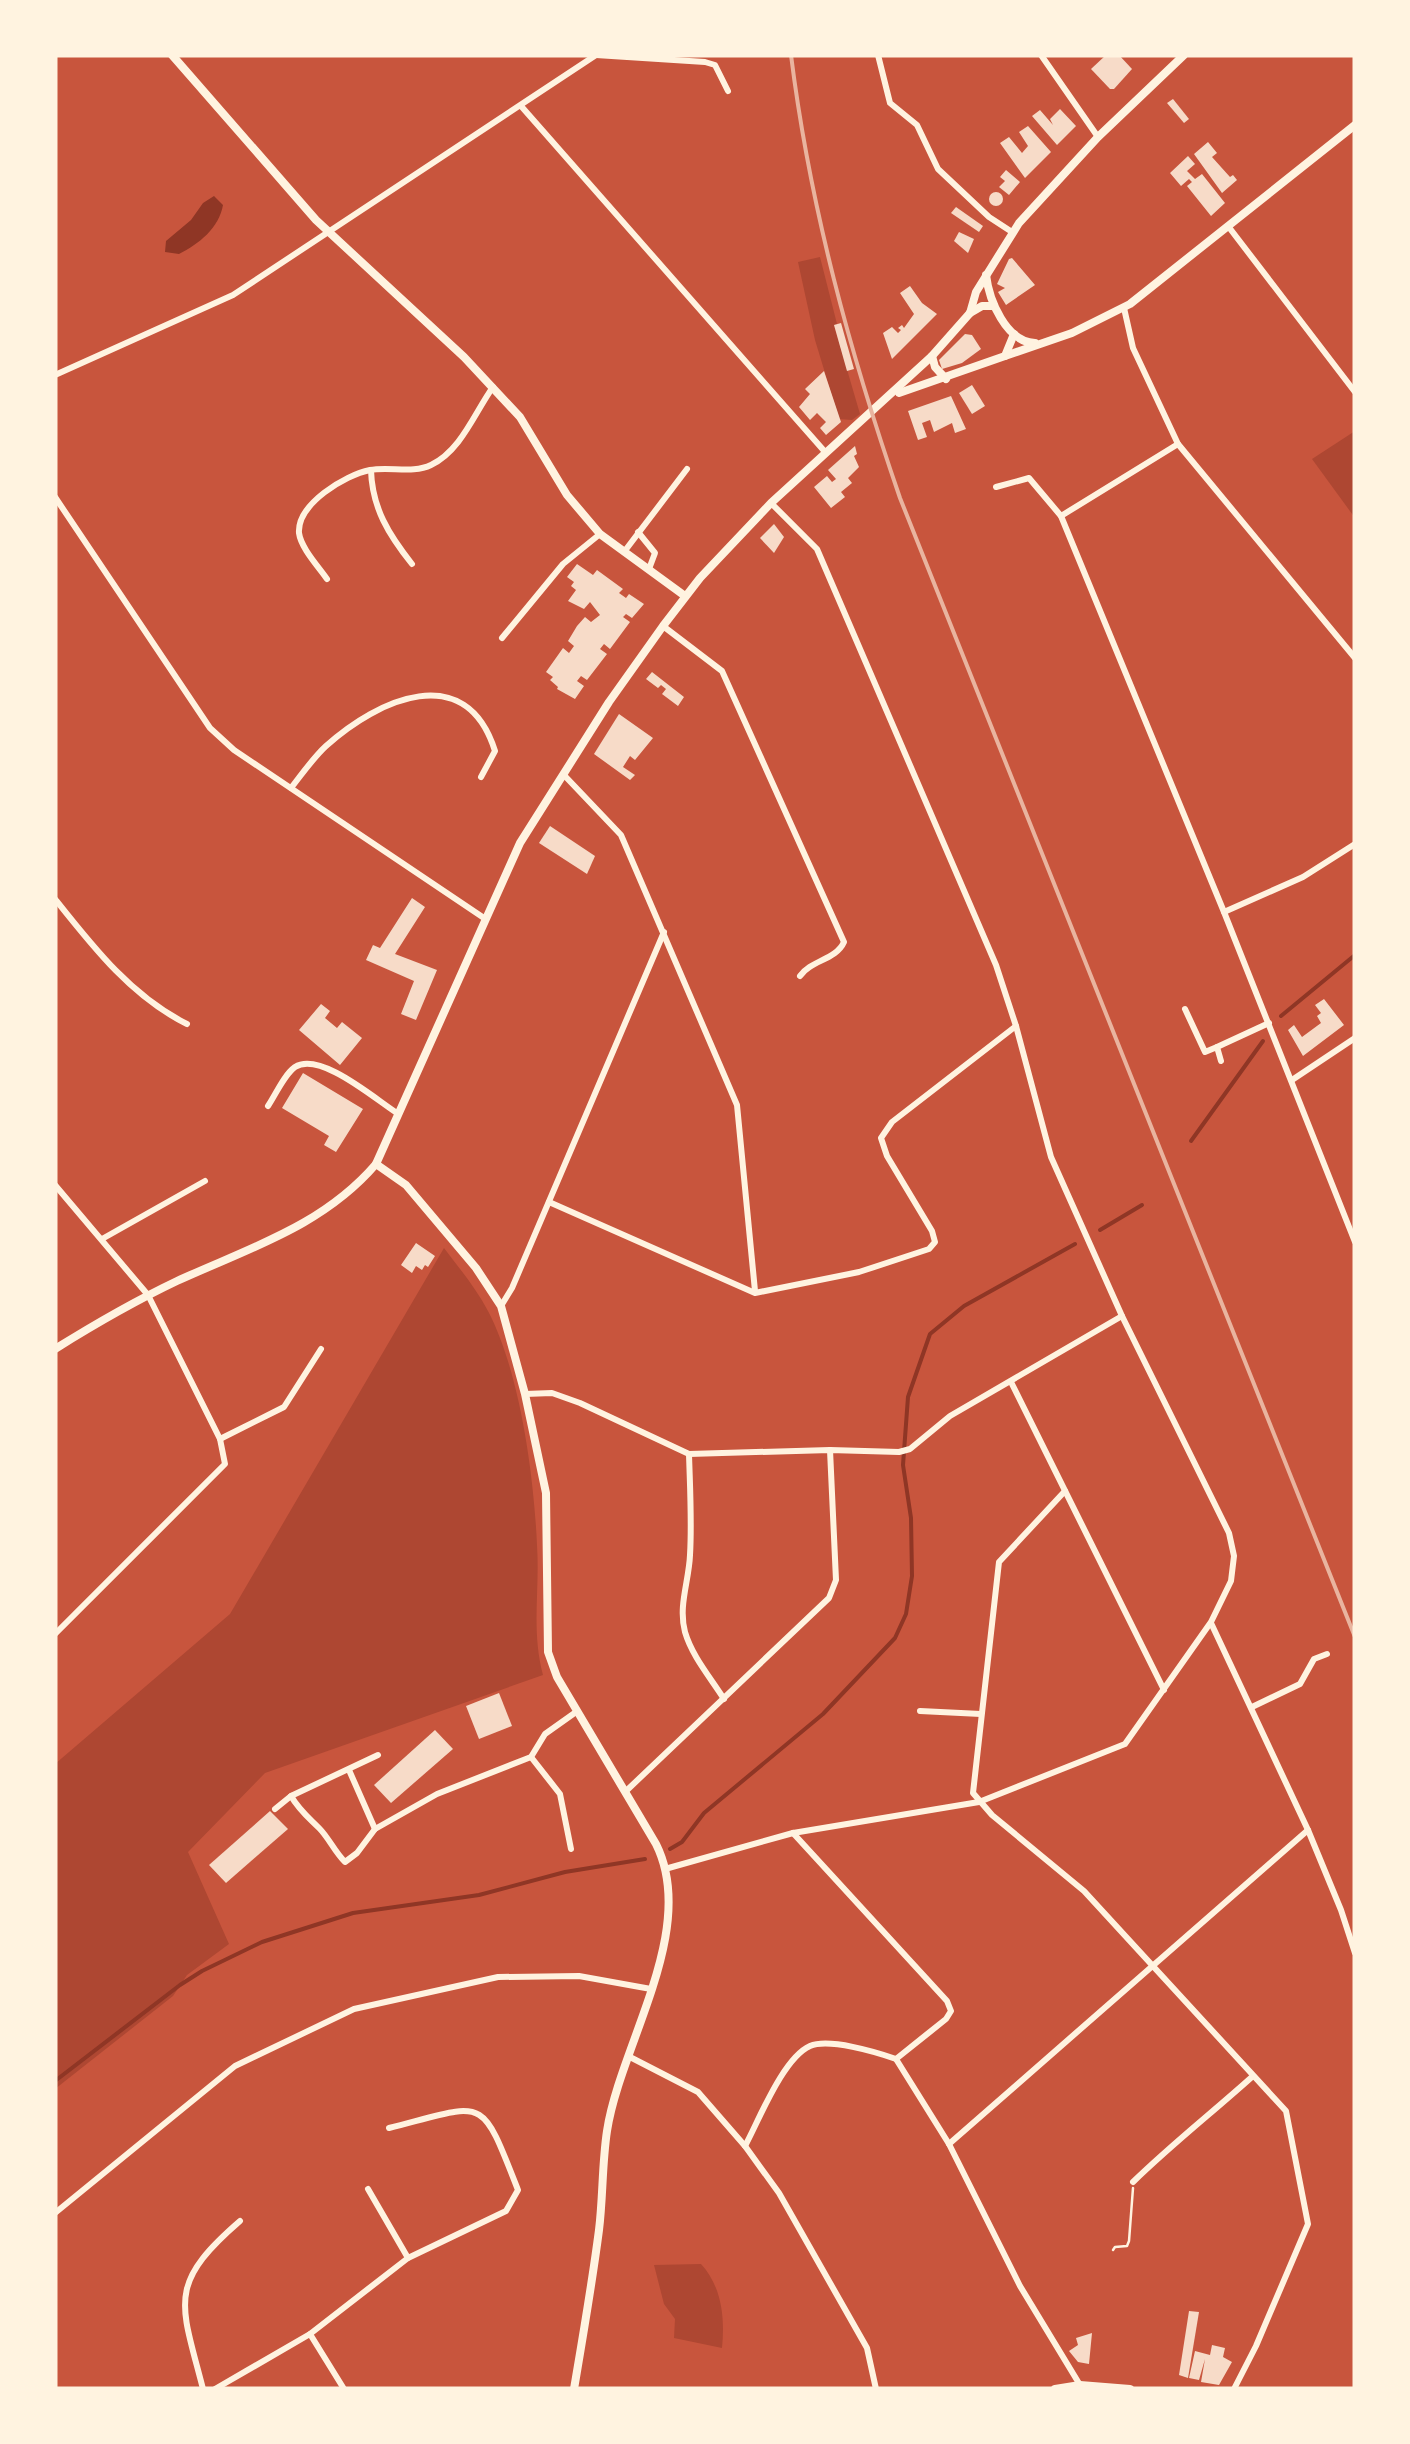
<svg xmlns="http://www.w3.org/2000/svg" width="1410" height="2444" font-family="'Source Sans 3',sans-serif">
	<rect width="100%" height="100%" fill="#c8553d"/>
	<g fill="#ae4732">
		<polygon points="820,257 837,324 834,325 860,414 852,420 839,419 815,340 798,262"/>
		<polygon points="1355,431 1355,518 1312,459"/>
		<path d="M444,1248C459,1268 476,1288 488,1311C520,1372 534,1476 537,1545C540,1591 531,1630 543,1675L265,1773L188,1852L229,1944L187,1975L173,1996L55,2089V1764L230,1614Z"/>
		<path d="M701,2264C722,2287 725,2318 722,2348L674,2338L675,2319L664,2304L654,2265Z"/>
	</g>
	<path fill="#8f3625" d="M214,196L223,205C219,228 199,244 179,254L165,252L166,241L191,220L203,203Z"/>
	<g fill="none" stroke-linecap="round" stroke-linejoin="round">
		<g stroke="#8f3625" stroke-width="4">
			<polyline points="1281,1016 1355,955"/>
			<polyline points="1191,1141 1263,1041"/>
			<polyline points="1100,1230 1142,1205"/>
			<polyline points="670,1849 682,1842 704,1813 823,1714 895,1638 906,1614 912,1576 911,1518 903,1465 908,1397 930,1334 964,1306 1075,1244"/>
			<polyline points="55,2081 180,1985 202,1971 262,1942 353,1913 479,1895 565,1872 645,1859"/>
		</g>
	</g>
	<g fill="#f7dbc8">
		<polygon points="1106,55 1119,55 1132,69 1114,89 1110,89 1091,69"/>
		<polygon points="1173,99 1189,119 1184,123 1167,103"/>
		<polygon points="1060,109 1076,126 1057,145 1032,116 1040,110 1053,125 1050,119"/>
		<polygon points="1028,126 1051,152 1025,178 1000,143 1009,137 1022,153 1028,146 1019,132"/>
		<polygon points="1208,142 1217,153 1212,157 1230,177 1233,175 1237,180 1222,193 1194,154"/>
		<polygon points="1188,156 1195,164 1187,171 1195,179 1202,174 1225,203 1211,216 1187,186 1192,182 1189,179 1181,186 1170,173"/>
		<polygon points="1006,170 1020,182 1009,195 999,187 1005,181 1000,177"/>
		<circle cx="996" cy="199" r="7"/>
		<polygon points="956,207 983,226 979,232 951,213"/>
		<polygon points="959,232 974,239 968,253 954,241"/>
		<polygon points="1012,258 1035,285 1006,305 998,292 1005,288 997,284 1009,259"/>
		<polygon points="910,286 922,303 937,314 892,359 883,333 892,327 898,333 901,330 898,328 902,325 904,328 914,314 900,293"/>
		<polygon points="841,323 854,369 847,371 834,325"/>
		<polygon points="965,334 972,335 981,349 962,363 942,369 939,360"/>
		<polygon points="824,371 841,422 826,435 820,428 826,422 817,413 810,420 799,407 810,394 805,389"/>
		<polygon points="972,385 985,406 972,414 959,393"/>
		<polygon points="951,396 966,429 955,433 952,423 934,432 930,420 922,423 927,437 918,440 908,411"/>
		<polygon points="855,446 857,454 854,456 859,467 848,478 852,483 841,492 845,497 831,508 814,487 827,476 832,482 836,479 828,470"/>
		<polygon points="774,524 784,537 774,553 760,538"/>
		<polygon points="577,564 593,575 597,570 623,589 619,593 626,598 629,594 644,604 632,618 626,614 623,617 630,622 610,649 604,644 600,649 607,654 587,680 581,676 577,681 584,686 575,699 557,689 558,687 550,680 553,677 546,672 563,648 569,653 574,646 568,641 577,626 585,617 591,622 600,615 590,602 584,609 568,601 576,590 571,586 574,582 567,577"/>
		<polygon points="652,672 684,697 678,706 662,694 666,689 661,685 658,688 646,679"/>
		<polygon points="619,714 653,738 635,760 630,756 623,767 635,775 630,780 594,754"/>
		<polygon points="550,826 595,856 587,874 539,843"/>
		<polygon points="412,898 425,907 395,954 437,970 416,1020 401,1014 414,981 366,960 373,945 380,948"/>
		<polygon points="1324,999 1344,1025 1303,1056 1288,1030 1294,1025 1302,1037 1321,1023 1317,1016 1321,1013 1315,1005"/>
		<polygon points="321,1004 330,1011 325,1018 337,1028 342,1022 362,1038 340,1065 299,1030"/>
		<polygon points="303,1073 363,1109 336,1152 324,1145 329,1136 282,1108"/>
		<polygon points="416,1243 435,1256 428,1267 425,1265 422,1270 416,1266 412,1273 401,1265"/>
		<polygon points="499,1693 512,1726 479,1739 466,1706"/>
		<polygon points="435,1730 453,1749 391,1803 374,1785"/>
		<polygon points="270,1811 288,1829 226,1883 209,1865"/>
		<polygon points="1189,2311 1199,2312 1188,2378 1179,2375"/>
		<polygon points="1092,2333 1089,2364 1078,2362 1069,2351 1078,2345 1076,2338"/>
		<polygon points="1212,2345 1225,2348 1223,2357 1232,2362 1219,2385 1201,2382 1205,2359 1199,2380 1189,2378 1195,2351 1210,2355"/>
	</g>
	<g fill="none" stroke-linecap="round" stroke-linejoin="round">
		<polyline stroke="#fff3e0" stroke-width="2.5" points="1113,2250 1115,2247 1127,2246 1129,2241 1133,2188"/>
		<g stroke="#fff3e0" stroke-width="6">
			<polyline points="596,55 705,62 715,65 728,91"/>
			<polyline points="878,55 890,103 917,125 938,169 989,217 1012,232"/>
			<polyline points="1041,55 1098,137"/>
			<polyline points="521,106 826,453"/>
			<polyline points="1228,226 1355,392"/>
			<polyline points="1124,308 1133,348 1178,444 1355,658"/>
			<polyline points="55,375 233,295 596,55"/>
			<path d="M371,470C372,508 389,535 412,564"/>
			<polyline points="996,487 1029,478 1061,516 1224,912 1355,1242"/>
			<polyline points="55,497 210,728 234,750 484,918"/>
			<polyline points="1061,516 1178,444"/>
			<polyline points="638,532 655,553 649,569"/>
			<polyline points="624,552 687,469"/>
			<path d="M327,579C318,566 301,548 299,533C297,504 345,475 370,470C389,466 413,474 431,465C461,451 475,412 493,387"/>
			<path d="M663,626L722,671L844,942C836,960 811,960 800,976"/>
			<polyline points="502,638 563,564 600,534"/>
			<polyline points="563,774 621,835 737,1105 755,1291"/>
			<path d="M291,788C302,774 313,758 326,746C378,699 466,659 495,751L481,777"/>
			<path d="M55,899C93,947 132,997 187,1024"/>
			<polyline points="1224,912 1303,877 1355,844"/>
			<polyline points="1185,1009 1205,1052 1217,1047 1221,1061"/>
			<polyline points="1217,1047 1269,1023"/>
			<polyline points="1292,1080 1355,1038"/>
			<path d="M268,1106C276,1094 284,1075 295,1067C320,1051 375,1099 397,1113"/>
			<polyline points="55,1185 148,1295 220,1439 225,1464 55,1634"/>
			<polyline points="549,1202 755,1293 859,1272 929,1249 935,1242 932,1231 887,1156 881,1138 892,1122 1016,1026"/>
			<polyline points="102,1239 205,1181"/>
			<polyline points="501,1306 512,1288 664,932"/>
			<polyline points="1011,1382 1164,1690"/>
			<polyline points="525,1394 552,1393 580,1403 689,1454 830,1450 899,1452 910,1449 950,1416 1122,1316"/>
			<polyline points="220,1439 284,1407 321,1349"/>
			<path d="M689,1454C690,1488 692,1522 690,1555C689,1581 678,1606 685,1632C692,1656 710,1677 724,1699"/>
			<polyline points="1065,1491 999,1562 973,1793 992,1815 1084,1891 1286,2111 1308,2224 1256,2346 1234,2389"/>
			<polyline points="1211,1623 1308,1830 1341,1910 1355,1953"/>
			<polyline points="1252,1707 1300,1684 1314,1659 1327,1654"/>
			<polyline points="920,1711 981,1714"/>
			<polyline points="531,1757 560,1794 571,1849"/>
			<polyline points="349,1770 375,1829"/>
			<polyline points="625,1792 829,1598 836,1580 830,1450"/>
			<path d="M291,1796C299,1810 308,1817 319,1828C329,1838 334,1851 345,1862L357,1853L375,1829L437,1794L531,1757L545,1734L576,1712"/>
			<polyline points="275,1809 291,1796 378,1755"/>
			<polyline points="793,1833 947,2001 951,2011 946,2019 896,2059"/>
			<polyline points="665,1869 793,1833 979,1802 1125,1744 1211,1622 1231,1581 1234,1556 1229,1533 1122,1316 1051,1157 1016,1026 996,965 817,549 771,503"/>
			<polyline points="628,2056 698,2092 745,2146 779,2193 867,2348 876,2389"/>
			<polyline points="949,2144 1308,1830"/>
			<path d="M745,2146C759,2120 783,2058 810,2046C829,2038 876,2052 896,2059L949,2144L1020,2286L1080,2385"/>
			<path d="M1133,2182C1172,2144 1213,2112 1253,2076"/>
			<polyline points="368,2189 408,2258"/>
			<polyline points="55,2213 235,2066 354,2009 498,1977 579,1976 651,1989"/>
			<polyline points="310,2334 344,2389"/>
			<path d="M203,2389C181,2303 166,2285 240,2221"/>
			<path d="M215,2389L310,2334L408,2258L506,2211L518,2190C480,2093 487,2103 389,2128"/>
		</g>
		<g stroke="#fff3e0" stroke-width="8">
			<polyline points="172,55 316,220 464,357 520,417 567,495 600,534 685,596"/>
			<path d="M986,275C989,300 1006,342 1035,343"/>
			<polyline points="970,313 982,306 994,306"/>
			<polyline points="932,356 935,367 946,379"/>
			<polyline points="1005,356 1072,333 1130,304 1355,125"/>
			<polyline points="899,393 1005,356 1014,334"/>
			<path d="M376,1164L406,1185L476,1268L501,1306L525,1394L546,1493L548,1652L557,1677L656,1844C699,1930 620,2045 607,2131C602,2164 603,2198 599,2230C592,2284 583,2336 574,2389"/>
			<path d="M55,1349C95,1324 135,1301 177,1281C249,1248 323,1226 376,1164L520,843L609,702L663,626L700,578L771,503L932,356L970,313L976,292L1019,223L1098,137L1184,55"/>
			<polyline points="1055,2389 1080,2385 1130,2389"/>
		</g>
		<path stroke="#e9b49f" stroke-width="4" d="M791,55C810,207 850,353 900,498L1355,1637"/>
	</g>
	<rect width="1410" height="2444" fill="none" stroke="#fff3e0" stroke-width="115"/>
</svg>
